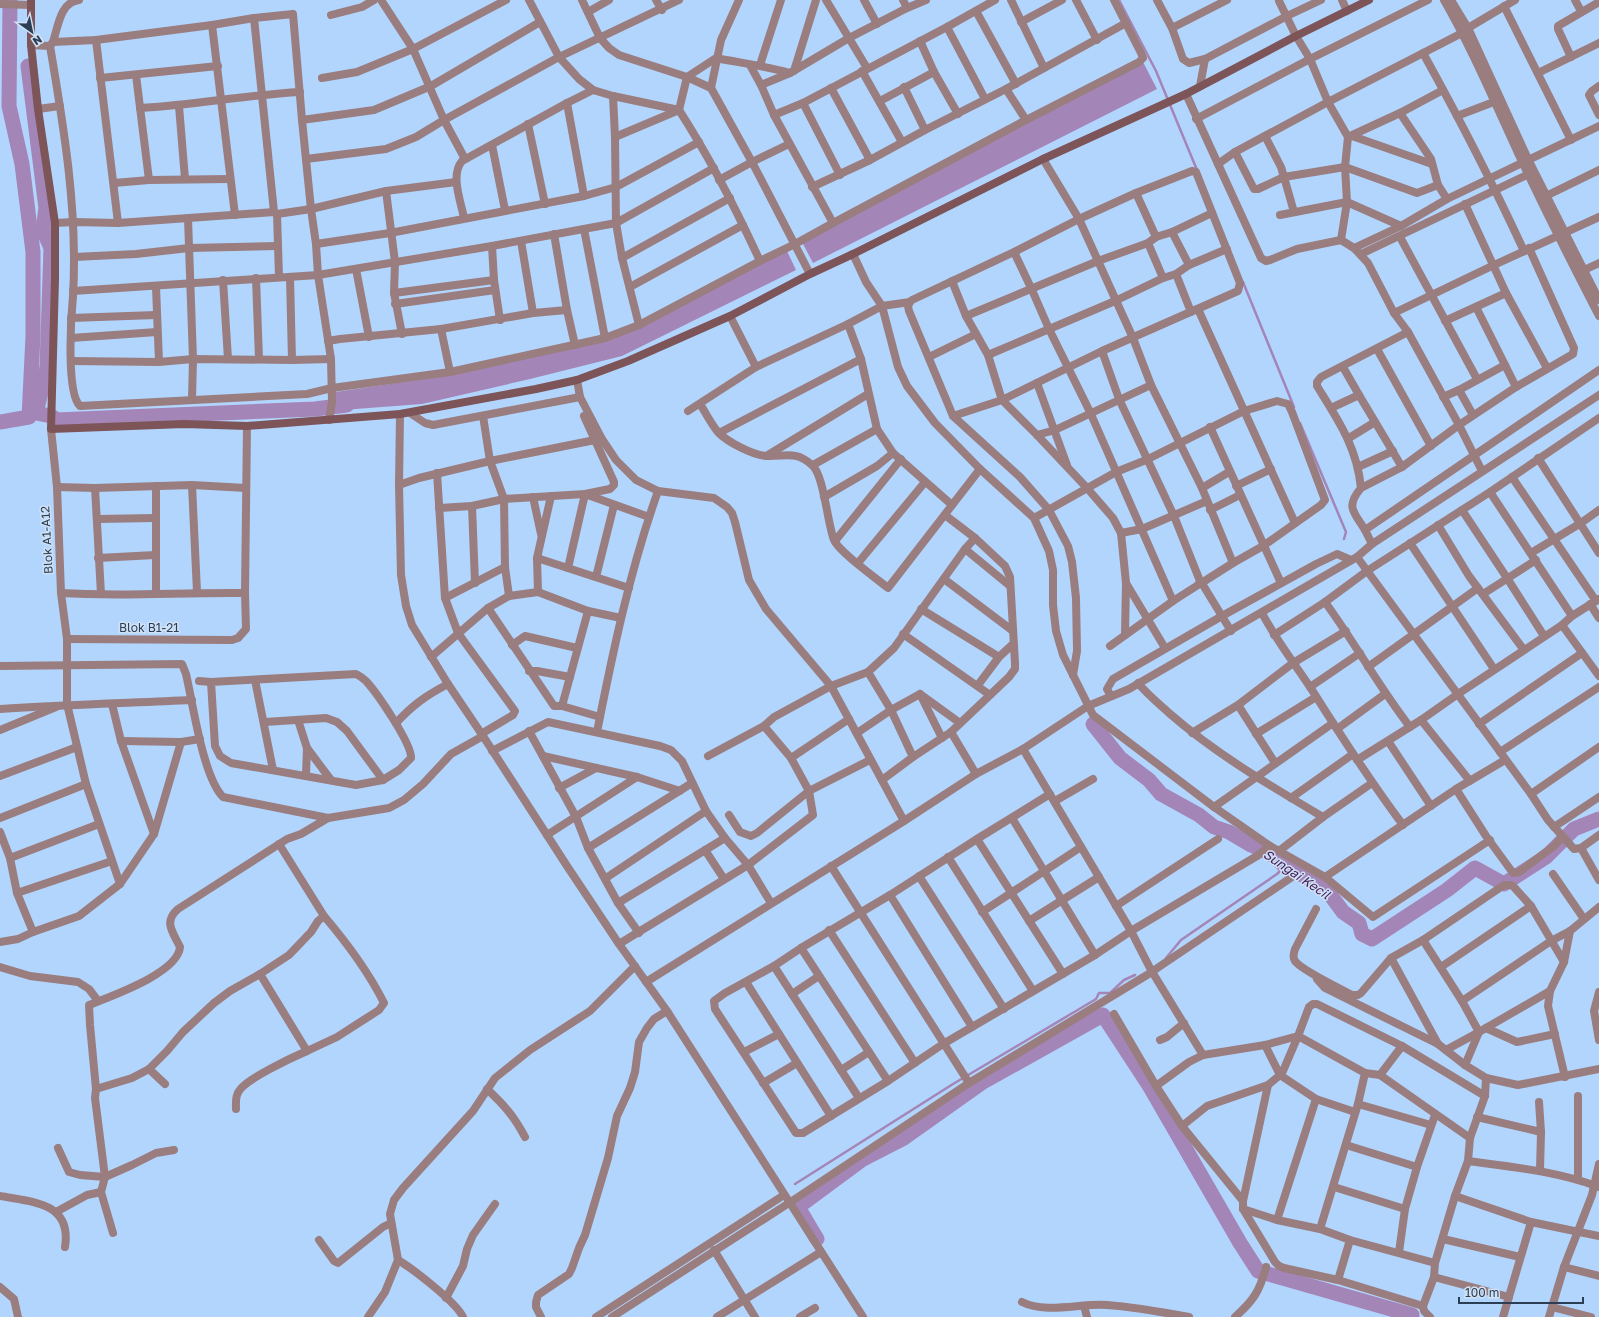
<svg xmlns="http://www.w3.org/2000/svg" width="1599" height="1317" font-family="'Golos Text',sans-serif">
	<rect width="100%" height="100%" fill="#b2d5fe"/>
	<g fill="#a485b7">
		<polygon points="1143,62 1157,89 813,263 802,242"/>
		<polygon points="786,249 796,270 622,356 530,379 422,404 329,411 329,393 444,376 619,336"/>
	</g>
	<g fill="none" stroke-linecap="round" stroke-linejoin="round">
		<g stroke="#a485b7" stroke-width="2.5">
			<polyline points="1119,0 1156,71 1197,170"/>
			<polyline points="1243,282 1294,407"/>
			<polyline points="1300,423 1346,532 1344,539"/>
			<polyline points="1166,958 1181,940 1277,874 1285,866"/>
			<polyline points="795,1184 953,1084 1081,1008 1096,999 1099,993 1110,993 1124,980 1135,975"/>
		</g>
		<g stroke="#a485b7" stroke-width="15">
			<polyline points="28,66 46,208 43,230 51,248 47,367 36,413 51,416 57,420 315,409 347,405"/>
			<polyline points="0,422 29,417 33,336 33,252 22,164 9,106 10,0"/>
			<polyline points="1093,724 1120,758 1149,780 1161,794 1199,815 1214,827 1229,832 1251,845 1271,854 1285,866 1308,878 1329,893 1343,912 1359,923 1362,934 1372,939 1447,890 1475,868 1504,884 1546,857 1574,829 1599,819"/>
			<polyline points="817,1239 798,1207 863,1159 904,1138 983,1082 1103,1015 1150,1087 1240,1243 1258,1271 1412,1315"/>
		</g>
		<g stroke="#9a7d7f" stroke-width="8">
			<polyline points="381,0 413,49 444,120 465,159"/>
			<path d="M529,0L559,57L579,79L593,90L613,96L679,110C710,158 736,209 760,261"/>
			<polyline points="582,0 600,38 609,48 619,55 687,77 711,88 752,162 810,274"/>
			<polyline points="656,0 662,10"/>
			<polyline points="826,0 867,68"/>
			<polyline points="864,0 877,24"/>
			<polyline points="903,0 907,8"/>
			<polyline points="1011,0 1044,68"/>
			<polyline points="1076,0 1097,40"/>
			<polyline points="1157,0 1172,28 1183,59 1189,63 1205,59 1287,16 1321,0"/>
			<polyline points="1342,0 1347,11"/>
			<path d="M1444,0C1472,49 1494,101 1518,153C1544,208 1571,262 1599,316"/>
			<polyline points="1451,0 1468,28 1528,159 1599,300"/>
			<polyline points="1575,0 1581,11"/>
			<polyline points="1279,1 1296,36 1310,59 1328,102 1348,137 1345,167 1347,202 1341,240"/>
			<polyline points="0,4 30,5"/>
			<polyline points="1504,6 1571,140"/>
			<polyline points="976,11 1016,84"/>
			<polyline points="588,12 609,0"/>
			<polyline points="331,15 362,7 374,0"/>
			<polyline points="254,18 274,212"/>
			<polyline points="1021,22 1062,0"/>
			<polyline points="212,25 235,215"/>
			<polyline points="947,27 985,99"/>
			<polyline points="1172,28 1227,0"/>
			<polyline points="1468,28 1515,0"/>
			<polyline points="96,40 118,223"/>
			<polyline points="920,41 934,72 958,114"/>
			<path d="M53,42C58,27 60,2 79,0"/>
			<polyline points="31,45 50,46 53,42 96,40 212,25 254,18 293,14 302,120 311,209 316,244 318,275 331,359 332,402 329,420"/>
			<path d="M50,46C64,128 78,212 73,296C71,316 66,393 80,406L307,394L332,388L450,372L605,338L639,325L760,261L795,244L833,223L1026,120L1139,62L1143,58L1141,53L1114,0"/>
			<path d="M1423,53C1459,118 1493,184 1524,251"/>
			<polyline points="1571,57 1558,29 1558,26 1599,2"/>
			<polyline points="750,65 761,85 774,115 833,223"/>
			<polyline points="760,65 781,0"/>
			<polyline points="794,71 816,0"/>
			<polyline points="862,71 902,142"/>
			<polyline points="1538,73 1599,43"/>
			<polyline points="136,75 149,180"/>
			<polyline points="100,78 218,66"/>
			<polyline points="322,78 357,72 413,49 506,0"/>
			<polyline points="761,85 790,73 849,38 907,8 926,0"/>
			<polyline points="1200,86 1205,59"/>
			<polyline points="1599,86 1592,91 1589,95 1599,115"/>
			<polyline points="904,87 925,130"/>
			<polyline points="711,88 721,40 739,0"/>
			<polyline points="831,88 870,160"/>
			<polyline points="1006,89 1026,120"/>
			<polyline points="1186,94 1261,258 1266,261 1270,260 1297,249 1341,240 1354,248 1368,263 1394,313 1408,332 1459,425 1482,471"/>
			<polyline points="613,96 615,137 616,223 622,258 639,325"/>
			<polyline points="880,101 934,72"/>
			<polyline points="567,103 584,196"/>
			<polyline points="803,103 840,175"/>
			<polyline points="179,106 185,179"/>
			<path d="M140,108C194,105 246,95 300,92"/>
			<polyline points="38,109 60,106"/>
			<path d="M679,110L687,77L716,58C741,63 765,66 790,73"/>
			<polyline points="1400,113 1431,159 1438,185 1447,199"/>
			<polyline points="774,115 803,103 947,27 995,0"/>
			<polyline points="1457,116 1499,100"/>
			<polyline points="1196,119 1310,59 1428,0"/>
			<polyline points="302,120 374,110 431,86 540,22"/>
			<polyline points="528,124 545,204"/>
			<polyline points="1265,136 1281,167 1284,177 1345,167 1417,193 1438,185"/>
			<polyline points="1352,136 1432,164"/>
			<polyline points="615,137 679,110"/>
			<polyline points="1348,137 1400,113 1443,90"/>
			<polyline points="492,145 505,210"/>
			<polyline points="1235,152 1254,189 1258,189 1284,177 1294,212"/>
			<polyline points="306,159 386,149 416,137 444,120 559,57 679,0"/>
			<polyline points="1043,159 1079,219 1133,338 1151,385 1202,488 1233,563"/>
			<polyline points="1218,164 1235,152 1328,102 1462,33"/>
			<polyline points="719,180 752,162 789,144"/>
			<polyline points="114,183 149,180 230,179"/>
			<polyline points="812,187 870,160 925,130 1006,89 1126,23"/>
			<polyline points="386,191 395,262 394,293 402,334"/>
			<polyline points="1136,193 1156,237"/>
			<polyline points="1546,196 1599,170"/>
			<polyline points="1465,204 1506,293 1547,368"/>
			<polyline points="277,214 279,277"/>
			<polyline points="1280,215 1347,202 1401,226"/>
			<polyline points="188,218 193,359 192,399"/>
			<path d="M464,218C461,202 450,175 462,161L567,103L593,90"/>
			<polyline points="55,223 74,222 118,223 274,212 277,214 311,209 386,191 456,182"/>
			<polyline points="584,229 605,338"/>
			<polyline points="1172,232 1189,265"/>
			<polyline points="554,234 567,310 575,345"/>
			<polyline points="1400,237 1477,379"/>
			<polyline points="521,241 533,313"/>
			<polyline points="1148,243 1163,278"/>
			<polyline points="316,244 390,233 584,196 616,187 699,142"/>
			<polyline points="492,246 494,280 500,320"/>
			<polyline points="1354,248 1401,226 1447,199 1599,126"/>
			<polyline points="1014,252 1032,290 1049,329 1090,412 1173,601"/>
			<polyline points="853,254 866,282 882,306 898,367 907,386 935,423 980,469 1034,518 1049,551 1053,570 1053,605 1056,631 1063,655 1093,715 1214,807 1270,846 1325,877 1373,917 1490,840"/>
			<polyline points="1361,254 1533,172"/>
			<polyline points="74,257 136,254 189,248 278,246"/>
			<polyline points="622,258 730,198"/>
			<polyline points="356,269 369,337"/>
			<polyline points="1584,270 1599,263"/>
			<polyline points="1176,274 1191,312"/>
			<polyline points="290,277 292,360"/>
			<polyline points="256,278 259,359"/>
			<polyline points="223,280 228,359"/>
			<polyline points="952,281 966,316 988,355 1002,400 1037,435 1087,488 1113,518 1121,533 1126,583 1125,635"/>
			<polyline points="156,287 159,362"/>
			<polyline points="630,287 743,225"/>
			<polyline points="73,291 318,275 492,246 616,223 714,168"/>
			<polyline points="394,293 494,280"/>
			<polyline points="910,302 908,306 909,311 953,416 1020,477 1049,510 1068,546 1072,562 1076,598 1077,651 1073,675"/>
			<polyline points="395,304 495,290"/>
			<polyline points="1476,307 1516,387"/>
			<polyline points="1198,309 1295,523"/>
			<polyline points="1394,313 1494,265 1599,217"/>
			<polyline points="730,316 756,367"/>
			<polyline points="966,316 1098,261 1148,243 1156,237 1172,232 1212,213"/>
			<polyline points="71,318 156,315"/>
			<polyline points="1445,321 1506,293"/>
			<polyline points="848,324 861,359 877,429 893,453 952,505"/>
			<polyline points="441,329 450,372"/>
			<polyline points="71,338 157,332"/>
			<polyline points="328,341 340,339 441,329 533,313 567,310"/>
			<polyline points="1377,349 1431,446"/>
			<polyline points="1102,351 1119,399 1174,516 1200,581 1198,585 1173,601 1110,646"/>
			<polyline points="988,355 1115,301 1163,278 1176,274 1189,265 1227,249"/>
			<polyline points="929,357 976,334"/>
			<polyline points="71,361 159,362 193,359 292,360 331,359"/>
			<polyline points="1343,367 1359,395 1402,467"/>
			<polyline points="577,380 580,397 602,439 616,460 636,480 658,491 714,498 727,507 732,513 735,522 749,580 766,609 831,686 904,821"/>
			<polyline points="1037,383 1067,465"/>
			<polyline points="1459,390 1473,415"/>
			<polyline points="1443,397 1459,390 1505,365"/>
			<path d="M700,404C706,413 711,424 718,432C727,442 753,455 766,456C785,457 795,450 812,465C824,475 827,522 834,540C839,552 876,578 888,588L980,469"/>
			<polyline points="1331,408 1359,395"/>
			<polyline points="688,411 756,367 848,324 882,306 910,302 912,300 1014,252 1079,219 1136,193 1192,171 1196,172 1240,283 1238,291 1102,351 1002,400 953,416"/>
			<polyline points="410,413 425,423 433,425 580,397"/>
			<polyline points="400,414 399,485 401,575 406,606 412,625 448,684 483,736 567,866 619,944 667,1011 863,1317"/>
			<polyline points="483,416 490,461 504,499 505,567 509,596"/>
			<polyline points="1210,427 1281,583"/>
			<polyline points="51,429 57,487 61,593 67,639 67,704 86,784 120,884"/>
			<polyline points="719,433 861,359"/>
			<polyline points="1037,435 1055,430 1151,385"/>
			<polyline points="1349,438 1375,422"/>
			<polyline points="768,455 868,394"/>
			<polyline points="1538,458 1599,553"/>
			<polyline points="813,465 877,429"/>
			<polyline points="1358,467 1393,451"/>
			<polyline points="437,473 445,598 458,633 515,711 513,715 481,734"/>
			<polyline points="1512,477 1596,601"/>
			<polyline points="192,485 197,592"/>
			<polyline points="399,485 419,478 490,461 595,440"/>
			<polyline points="156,486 156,593"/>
			<polyline points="1236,486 1271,469"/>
			<polyline points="57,487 95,488 192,485 246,488"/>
			<polyline points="95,488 101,594"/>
			<polyline points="1202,488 1229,472"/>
			<polyline points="1361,488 1402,467 1459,425 1516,387 1573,354 1574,348 1529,248"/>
			<polyline points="1490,492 1572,616"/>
			<polyline points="533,497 541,534"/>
			<polyline points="824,497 877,466 893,453"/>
			<polyline points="472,506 475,583"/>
			<polyline points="439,508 472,506 504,499 585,494 649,517"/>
			<polyline points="1210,510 1240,495"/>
			<polyline points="1462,510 1507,578 1544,636"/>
			<polyline points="1034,518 1116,472 1146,460 1244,411 1277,401 1288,404 1292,412 1325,500 1321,505 1263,546 1233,563 1203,582 1203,585 1231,631"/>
			<polyline points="97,519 155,518"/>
			<polyline points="1438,525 1469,576 1524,650"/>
			<path d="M1365,530C1354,512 1345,507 1361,488C1357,447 1338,420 1317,386V382L1321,377L1408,332"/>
			<polyline points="1121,533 1142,529 1207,501"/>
			<polyline points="835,541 901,459"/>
			<polyline points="1410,543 1494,669"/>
			<polyline points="1372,544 1365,530 1599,370"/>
			<polyline points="965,549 1010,586"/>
			<polyline points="1531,553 1581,523 1599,510"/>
			<polyline points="1357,557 1531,794 1548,820 1574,849 1581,848 1599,880"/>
			<polyline points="98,558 155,555"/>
			<polyline points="537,558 629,588"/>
			<polyline points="858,563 925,482"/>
			<polyline points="568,568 585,494 610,489 614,485 614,482 584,416"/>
			<polyline points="596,577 614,505"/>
			<polyline points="944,579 1013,631"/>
			<polyline points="1126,583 1165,648"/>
			<polyline points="538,592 537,558 551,496"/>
			<path d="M61,593C122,597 184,592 245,593"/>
			<polyline points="1483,594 1536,560"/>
			<polyline points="445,598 505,567"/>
			<path d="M1325,602C1355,643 1379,687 1410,727"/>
			<polyline points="1590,604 1599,618"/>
			<polyline points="488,608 554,706 562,706 600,717"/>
			<polyline points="921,609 999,657"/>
			<path d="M1262,613C1276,640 1295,664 1312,690C1341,736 1370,781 1403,825"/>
			<polyline points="1562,625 1599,676"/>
			<polyline points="903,634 990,695"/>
			<polyline points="1274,635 1325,602 1367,571 1490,492 1599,418"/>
			<polyline points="67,639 232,640 238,638 246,629 245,593 247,426"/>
			<polyline points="512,645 525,636 577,648"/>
			<polyline points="431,657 488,608 509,596 538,592 588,611 621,618"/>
			<path d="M0,666L182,664L186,674C193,704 203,777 223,797L328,818"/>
			<polyline points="1368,667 1478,588"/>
			<polyline points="529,671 537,671 570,677"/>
			<polyline points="868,672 891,710 913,757"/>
			<polyline points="255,680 273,770"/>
			<path d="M199,681L211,682L356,674C360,676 363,678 366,681C377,693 412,744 411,758L399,770L383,780L356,785L231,763L220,756L215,746L211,682"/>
			<path d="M1138,683C1147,694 1158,703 1169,713C1216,754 1269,785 1323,817"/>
			<polyline points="978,685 999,657 1013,644"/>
			<polyline points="1310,687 1360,653"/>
			<polyline points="920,694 960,723"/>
			<polyline points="921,696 942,738"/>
			<polyline points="1111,696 1107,689 1113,679 1222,616 1316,564 1337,554 1351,560"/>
			<polyline points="112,704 121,741 154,834"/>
			<polyline points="1238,705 1275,763"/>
			<polyline points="562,706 588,611"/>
			<path d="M0,709C64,705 128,703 192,700"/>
			<polyline points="298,720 307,748 306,775"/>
			<polyline points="1421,720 1470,781"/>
			<polyline points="265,722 326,718 337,722 347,731 383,780"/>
			<path d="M396,723C413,705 425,696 448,684"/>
			<polyline points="1479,724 1582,653"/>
			<polyline points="1337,729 1385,694"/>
			<polyline points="0,730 56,707"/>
			<polyline points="529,731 576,817 588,848 618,903 639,933"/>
			<path d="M597,732C613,651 630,570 658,491"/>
			<polyline points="951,732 976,774"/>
			<polyline points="857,733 891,710 920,694"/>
			<polyline points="1192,733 1238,705 1293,663 1346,631"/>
			<polyline points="1256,734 1316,697"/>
			<polyline points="121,741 181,742 200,739"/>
			<polyline points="1388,741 1431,806"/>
			<polyline points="307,748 331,780"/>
			<polyline points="1023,749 1131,931 1151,970 1203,1055"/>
			<polyline points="492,751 548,722 660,746 671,750 682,761 706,811 725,838 748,865 771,903"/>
			<polyline points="1500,752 1599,687"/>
			<polyline points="543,756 637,777 680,791"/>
			<polyline points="708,756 764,726"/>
			<polyline points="791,758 849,719"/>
			<polyline points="1357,760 1421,720 1458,694 1562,625 1572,616 1599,599"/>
			<polyline points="0,776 77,747"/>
			<polyline points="882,780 913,757 951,732 1009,677 1015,669 1015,663 1010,577 1005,566 975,538 945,515"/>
			<polyline points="559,788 596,768"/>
			<polyline points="1456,789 1486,836 1513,873 1519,872 1554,846 1562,837"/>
			<polyline points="1050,794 977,839 890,895 801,948 774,966 725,993 714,1001 715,1009 796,1133 803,1133 888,1081 943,1044 1095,955 1131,931 1257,856 1270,846"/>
			<polyline points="1531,794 1599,747"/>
			<polyline points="1291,798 1353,754"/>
			<polyline points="1055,801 1093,779"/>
			<polyline points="1214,807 1333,723"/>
			<polyline points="729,815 740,832 751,836 757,833 809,791 870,760"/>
			<polyline points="0,818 86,784"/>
			<polyline points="1012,818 1095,955"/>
			<polyline points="1554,827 1599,797"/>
			<polyline points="0,832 10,858 17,893 33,932 79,916 120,884 154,834 181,742"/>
			<polyline points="547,835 637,777"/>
			<polyline points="977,839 1063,974"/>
			<polyline points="588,848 692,783"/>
			<polyline points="1581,848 1599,835"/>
			<polyline points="705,850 724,879"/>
			<polyline points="1279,851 1323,817 1372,783"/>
			<polyline points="948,857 1033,991"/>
			<polyline points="10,858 99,824"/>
			<polyline points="831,866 969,1083"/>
			<polyline points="1553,874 1584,919"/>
			<polyline points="919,876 1004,1009"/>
			<polyline points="1325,877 1456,789 1505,760"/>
			<polyline points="606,878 706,811"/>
			<polyline points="17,893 112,861"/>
			<polyline points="890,895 972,1027"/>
			<polyline points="618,903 725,838"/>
			<polyline points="1116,906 1218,839"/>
			<path d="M1316,909L1295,949C1294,953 1292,957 1295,961C1301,970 1341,989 1352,995H1358L1361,993L1391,958L1423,940L1504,885H1510L1513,886L1531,906L1564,962"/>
			<polyline points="982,912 1081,847"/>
			<polyline points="1029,921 1099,877"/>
			<polyline points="829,930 915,1063"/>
			<polyline points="1423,940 1462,1001 1479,1032 1446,1050"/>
			<polyline points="0,942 18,939 33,932"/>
			<polyline points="619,944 748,865 813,815 809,791 791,758 764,726 774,717 831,686 868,672 894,648 965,549 975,538"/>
			<polyline points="801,948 888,1081"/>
			<polyline points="1391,958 1438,1044 1465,1065 1486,1078 1518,1085 1599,1069"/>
			<polyline points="774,966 859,1098"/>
			<polyline points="0,967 30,976 78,982 89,989 98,1001"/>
			<polyline points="1441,967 1531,906"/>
			<path d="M260,974L307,1051L337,1037L379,1010L384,1003C368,971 347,943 324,916"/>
			<polyline points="1317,979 1325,988 1438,1044"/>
			<polyline points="646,982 904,821 976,774 1023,749 1088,706 1129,689 1357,557 1372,544 1599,395"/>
			<polyline points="746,982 831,1116"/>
			<polyline points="1599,992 1594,1011 1599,1040"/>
			<polyline points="792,994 819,976"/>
			<polyline points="1462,1001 1551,941 1570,931 1599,907"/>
			<polyline points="1114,1014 1156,1086 1182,1126 1243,1201 1243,1209 1275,1262 1279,1266 1284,1268 1338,1280 1423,1306"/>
			<polyline points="1486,1028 1517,1042 1555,1034"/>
			<polyline points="1160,1040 1167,1037 1184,1023"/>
			<polyline points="1265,1045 1280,1075 1283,1071 1298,1036 1365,1073 1358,1104 1320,1229"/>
			<polyline points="744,1052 779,1034"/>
			<polyline points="1465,1065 1479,1032 1550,991"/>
			<polyline points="149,1069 165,1084"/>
			<polyline points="841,1070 869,1052"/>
			<polyline points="1365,1073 1380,1075 1470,1138"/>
			<polyline points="1380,1075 1402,1046"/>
			<polyline points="1565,1077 1548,1006 1550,991 1564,962 1570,931"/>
			<polyline points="763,1083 797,1063"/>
			<polyline points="1156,1086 1189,1062 1203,1055 1265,1045 1298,1036 1309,1007 1313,1004 1317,1004 1402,1046 1485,1096"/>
			<polyline points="96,1089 132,1078 149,1069 167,1051 183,1032 214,1003 230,991 260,974 289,955 311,932 318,921 324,916 279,844"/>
			<path d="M487,1089C505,1106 513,1115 525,1137"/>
			<polyline points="1539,1102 1541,1132 1540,1170"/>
			<polyline points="1358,1104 1431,1125"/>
			<path d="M236,1109C236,1103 235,1096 239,1091C246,1079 293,1057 307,1051"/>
			<polyline points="1477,1117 1541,1132"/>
			<polyline points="1182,1126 1207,1106 1268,1085"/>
			<polyline points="1346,1145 1417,1167"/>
			<polyline points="58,1148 69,1172 80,1175 105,1177 132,1165 156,1153 174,1150"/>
			<path d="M1468,1161C1512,1167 1556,1171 1599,1187"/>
			<polyline points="1578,1179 1578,1096"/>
			<polyline points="1334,1187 1405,1209"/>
			<path d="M0,1196C32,1202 72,1202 65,1247"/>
			<polyline points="1455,1196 1531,1222 1599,1236"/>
			<polyline points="1243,1201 1268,1085 1280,1075 1316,1099 1355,1112"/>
			<polyline points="1243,1209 1277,1220 1320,1229 1350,1240 1435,1263"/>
			<polyline points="56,1212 87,1195 101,1192"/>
			<polyline points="1277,1220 1316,1099"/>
			<path d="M113,1233L101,1192L105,1177L95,1098L96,1089L90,1025L89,1005C111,996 178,973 180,947C173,932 163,922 178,909L287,839L301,834L328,818L389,808L404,800L423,784L451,754L483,736"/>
			<polyline points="1443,1239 1520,1257"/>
			<polyline points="319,1240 334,1261 338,1263 383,1227 391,1223"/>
			<polyline points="714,1250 755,1317"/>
			<polyline points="1399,1252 1405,1209 1417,1167 1435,1115"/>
			<path d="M398,1260C413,1269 456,1302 463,1317"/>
			<polyline points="1564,1267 1599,1276"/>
			<polyline points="1434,1277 1509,1297"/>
			<polyline points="1338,1280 1350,1240"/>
			<polyline points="0,1287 14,1299 18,1317"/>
			<polyline points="446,1298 463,1266 467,1249 473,1235 495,1204"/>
			<path d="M1022,1302C1046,1314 1081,1303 1107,1305C1135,1307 1162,1312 1189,1317"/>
			<polyline points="1084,1306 1087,1317"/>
			<polyline points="1552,1307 1591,1317"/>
			<polyline points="368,1317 385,1292 398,1260 390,1214 394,1200 403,1188 473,1111 495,1078 530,1050 590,1011 635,966"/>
			<polyline points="541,1317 536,1307 536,1302 538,1295 569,1274 572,1268 579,1248 585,1235 608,1158 617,1116 630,1088 635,1072 639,1042 647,1028 654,1019 667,1011"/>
			<polyline points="596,1317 784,1195"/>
			<polyline points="612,1317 789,1203 969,1083 1147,975 1292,877"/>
			<polyline points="717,1317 821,1252"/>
			<polyline points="800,1317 815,1308"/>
			<path d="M1235,1317C1253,1301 1260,1291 1266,1267"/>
			<polyline points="1430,1317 1424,1311 1423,1306 1434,1277 1435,1263 1455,1196 1468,1161 1470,1138 1485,1096 1486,1078"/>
			<polyline points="1503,1317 1531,1222"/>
			<polyline points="1549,1317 1564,1267 1592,1195 1599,1164"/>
		</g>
		<polyline stroke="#7d5458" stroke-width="8" points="31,0 31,45 38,109 55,223 55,279 51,429 184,424 247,426 400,414 536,389 577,380 628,361 730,316 810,274 853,254 1043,159 1186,94 1296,36 1369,0"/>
	</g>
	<g text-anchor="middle" stroke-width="3" stroke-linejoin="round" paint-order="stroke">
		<g font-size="12" fill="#2c3e53" stroke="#cfe1f5">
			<text transform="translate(47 540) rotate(-93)" y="4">Blok A1-A12</text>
			<text x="149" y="632">Blok B1-21</text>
		</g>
		<g font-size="13" font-style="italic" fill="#431957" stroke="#cfe1f5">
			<text transform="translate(1297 874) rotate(34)" y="5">Sungai Kecil</text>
		</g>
	</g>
	<g transform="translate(32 32) rotate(147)" stroke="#cfe1f5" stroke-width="3" paint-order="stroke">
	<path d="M0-3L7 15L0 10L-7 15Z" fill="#2c3e53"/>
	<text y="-6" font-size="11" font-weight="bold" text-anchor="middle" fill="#2c3e53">N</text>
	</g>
	<path d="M1459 1297v6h124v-6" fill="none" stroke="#2c3e53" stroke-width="2"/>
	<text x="1465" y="1297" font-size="12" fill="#2c3e53" stroke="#cfe1f5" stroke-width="3" paint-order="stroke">100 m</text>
</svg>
